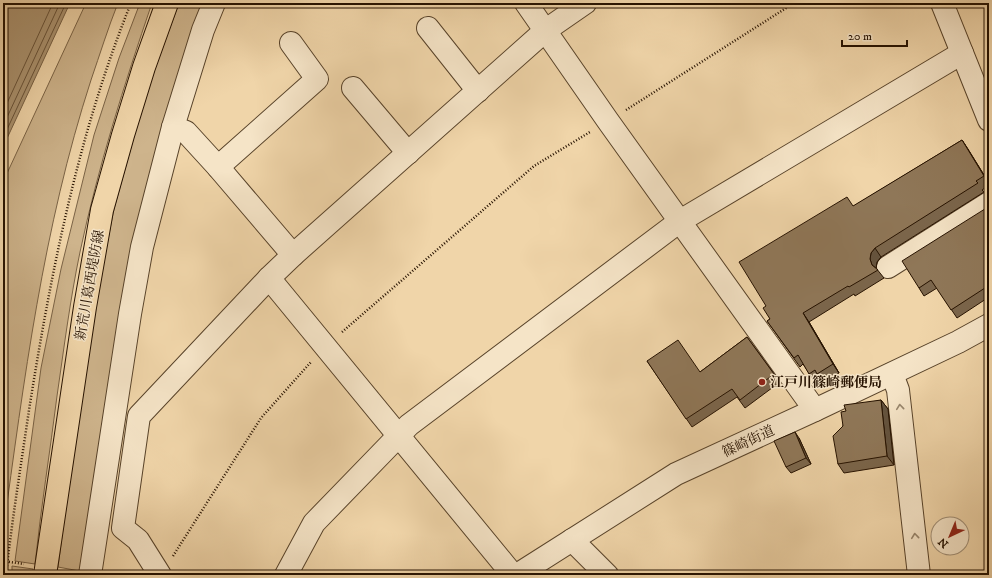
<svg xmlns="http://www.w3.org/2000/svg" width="992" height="578" font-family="'IM FELL DW Pica','Noto Serif JP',serif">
	<rect width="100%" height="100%" fill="#f0d5a9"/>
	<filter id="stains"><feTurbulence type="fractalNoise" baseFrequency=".005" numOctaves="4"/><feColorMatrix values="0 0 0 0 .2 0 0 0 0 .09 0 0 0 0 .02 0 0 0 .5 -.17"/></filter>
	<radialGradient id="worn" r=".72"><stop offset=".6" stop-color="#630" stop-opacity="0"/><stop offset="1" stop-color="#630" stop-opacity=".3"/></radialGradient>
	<g fill="#ceb48c" stroke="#7a6346">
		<path d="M86,3H118C108,28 100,54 91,80C43,228 24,380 3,533V182Z"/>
		<path d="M140,3H152C124,85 98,167 80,252C70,300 64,348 57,396C50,452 41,507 35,564L15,561L41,368L61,269L94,135L119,58Z"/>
		<polygon points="179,3 207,3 181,78 85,572 58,567 86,351 114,209 146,93"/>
		<polygon points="12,566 33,569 32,575 12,575"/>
	</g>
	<polygon fill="#ab9370" stroke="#765f43" points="3,3 70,3 3,147"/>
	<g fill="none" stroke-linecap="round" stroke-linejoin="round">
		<g stroke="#685238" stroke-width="1">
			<polyline points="3,112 53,3"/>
			<polyline points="3,126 60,3"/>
			<polyline points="3,138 66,3"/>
		</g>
		<defs>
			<g id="minor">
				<polyline points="526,3 608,121 815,410"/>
				<polyline points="942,3 989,120"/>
				<polyline points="428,28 478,91"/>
				<polyline points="353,88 408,153"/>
				<polyline points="173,127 186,132 218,167 293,255"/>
				<polyline points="218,167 317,79 291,43"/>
				<polyline points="888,267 989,203"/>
				<polyline points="269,278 513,575"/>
				<polyline points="892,374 898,390 919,575"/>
				<polyline points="572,540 607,575"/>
				<polyline points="90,575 130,314 142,247 173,127 203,30 214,3"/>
				<polyline points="160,575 138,540 123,528 139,416 269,278 293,255 546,30 585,3"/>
				<polyline points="286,575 314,523 409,425 680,221 962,53"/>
				<polyline points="517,575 676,474 815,410 958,342 989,325"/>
			</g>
			<polyline id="major" points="45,575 85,307 102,210 123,135 144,67 167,3"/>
		</defs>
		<use href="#minor" stroke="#58432a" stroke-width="24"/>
		<use href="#major" stroke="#261200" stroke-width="24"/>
		<g stroke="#261200" stroke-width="2.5" stroke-dasharray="1 2" stroke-linecap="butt">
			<polyline points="626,110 794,3"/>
			<polyline points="342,332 534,166 590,132"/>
			<polyline points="173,556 261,418 311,362"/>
			<polyline points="3,561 24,564"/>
			<path d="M6,575C12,520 21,465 29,410C51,272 78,134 131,3"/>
		</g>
		<use href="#minor" stroke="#f5e4c7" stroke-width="22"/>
		<use href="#major" stroke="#f0d5a9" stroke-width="22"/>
	</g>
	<g fill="#7b664c" stroke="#261200">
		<polygon points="962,140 989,183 989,185 982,190 984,192 881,257 877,262 876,268 884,278 855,296 854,294 809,322 839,373 823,382 820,379 815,382 803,364 800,367 767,321 770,319 766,306 854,206"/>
		<polygon points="989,208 989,297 957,318 937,288 924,296 919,288"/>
		<polygon points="747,337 780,382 745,408 737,397 692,427 647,361 700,372"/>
		<polygon points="881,400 888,409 894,465 844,473 838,464 843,426 846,411"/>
		<polygon points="799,438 811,464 791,473 786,467"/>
	</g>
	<g fill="#64533e" stroke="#261200">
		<polygon points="962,140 968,149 989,183 984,176"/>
		<polygon points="875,248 881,257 877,262 876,268 872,265 870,259 871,253"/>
		<polygon points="803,313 809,322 839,373 833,364"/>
		<polygon points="881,400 888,409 894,465 887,456"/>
		<polygon points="795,432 799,438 811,464 806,458"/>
	</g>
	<g fill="#8f7758" stroke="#261200">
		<polygon points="962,140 984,176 976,181 978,183 875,248 871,253 870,259 872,265 878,270 849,287 848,286 803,313 833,364 817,374 815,370 809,374 798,355 794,358 767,321 770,319 763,308 766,306 739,262 847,197 853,206"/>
		<polygon points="988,207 989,208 989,287 988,286 951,310 931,280 919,288 902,261"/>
		<polygon points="747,337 774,374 740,400 732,389 686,419 647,361 678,340 700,372"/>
		<polygon points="881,400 887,456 838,464 833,436 843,426 841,412 846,411 844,405"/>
		<polygon points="795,432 806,458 786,467 774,441"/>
	</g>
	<defs><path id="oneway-chevron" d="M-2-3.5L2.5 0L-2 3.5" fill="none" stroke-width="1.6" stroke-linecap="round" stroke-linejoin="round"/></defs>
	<g stroke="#98866d">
		<use href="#oneway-chevron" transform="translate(900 407) rotate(-96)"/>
		<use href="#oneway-chevron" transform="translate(915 536) rotate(-96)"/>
	</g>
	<circle fill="#8f2418" stroke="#f5e4c7" stroke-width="1.5" cx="762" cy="382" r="4"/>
	<g text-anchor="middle" stroke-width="3" stroke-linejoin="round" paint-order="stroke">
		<g font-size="14" fill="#261200" stroke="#f5e4c7">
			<text transform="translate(89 285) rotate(-80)" y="5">新荒川葛西堤防線</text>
			<text transform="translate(748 441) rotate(-25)" y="5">篠崎街道</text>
		</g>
		<g font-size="14" font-weight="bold" fill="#261200" stroke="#f5e4c7" text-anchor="start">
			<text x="770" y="387">江戸川篠崎郵便局</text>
		</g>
	</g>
	<rect width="992" height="578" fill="none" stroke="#f0d5a9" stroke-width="16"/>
	<rect x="4" y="4" width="984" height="570" fill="none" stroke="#261200" stroke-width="2"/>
	<rect x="8" y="8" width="976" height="562" fill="none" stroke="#261200"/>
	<g transform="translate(950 536) rotate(224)"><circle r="19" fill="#f5e4c7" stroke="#a29077"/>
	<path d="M0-3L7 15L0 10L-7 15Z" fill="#8f2418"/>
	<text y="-6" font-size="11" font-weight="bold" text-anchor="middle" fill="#261200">N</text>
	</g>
	<path d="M842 40v6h65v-6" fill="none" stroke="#261200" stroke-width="2"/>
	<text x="848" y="40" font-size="12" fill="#261200" stroke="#f5e4c7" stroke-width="3" paint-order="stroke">20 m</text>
	<rect width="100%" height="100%" filter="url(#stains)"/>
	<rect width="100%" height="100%" fill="url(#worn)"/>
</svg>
